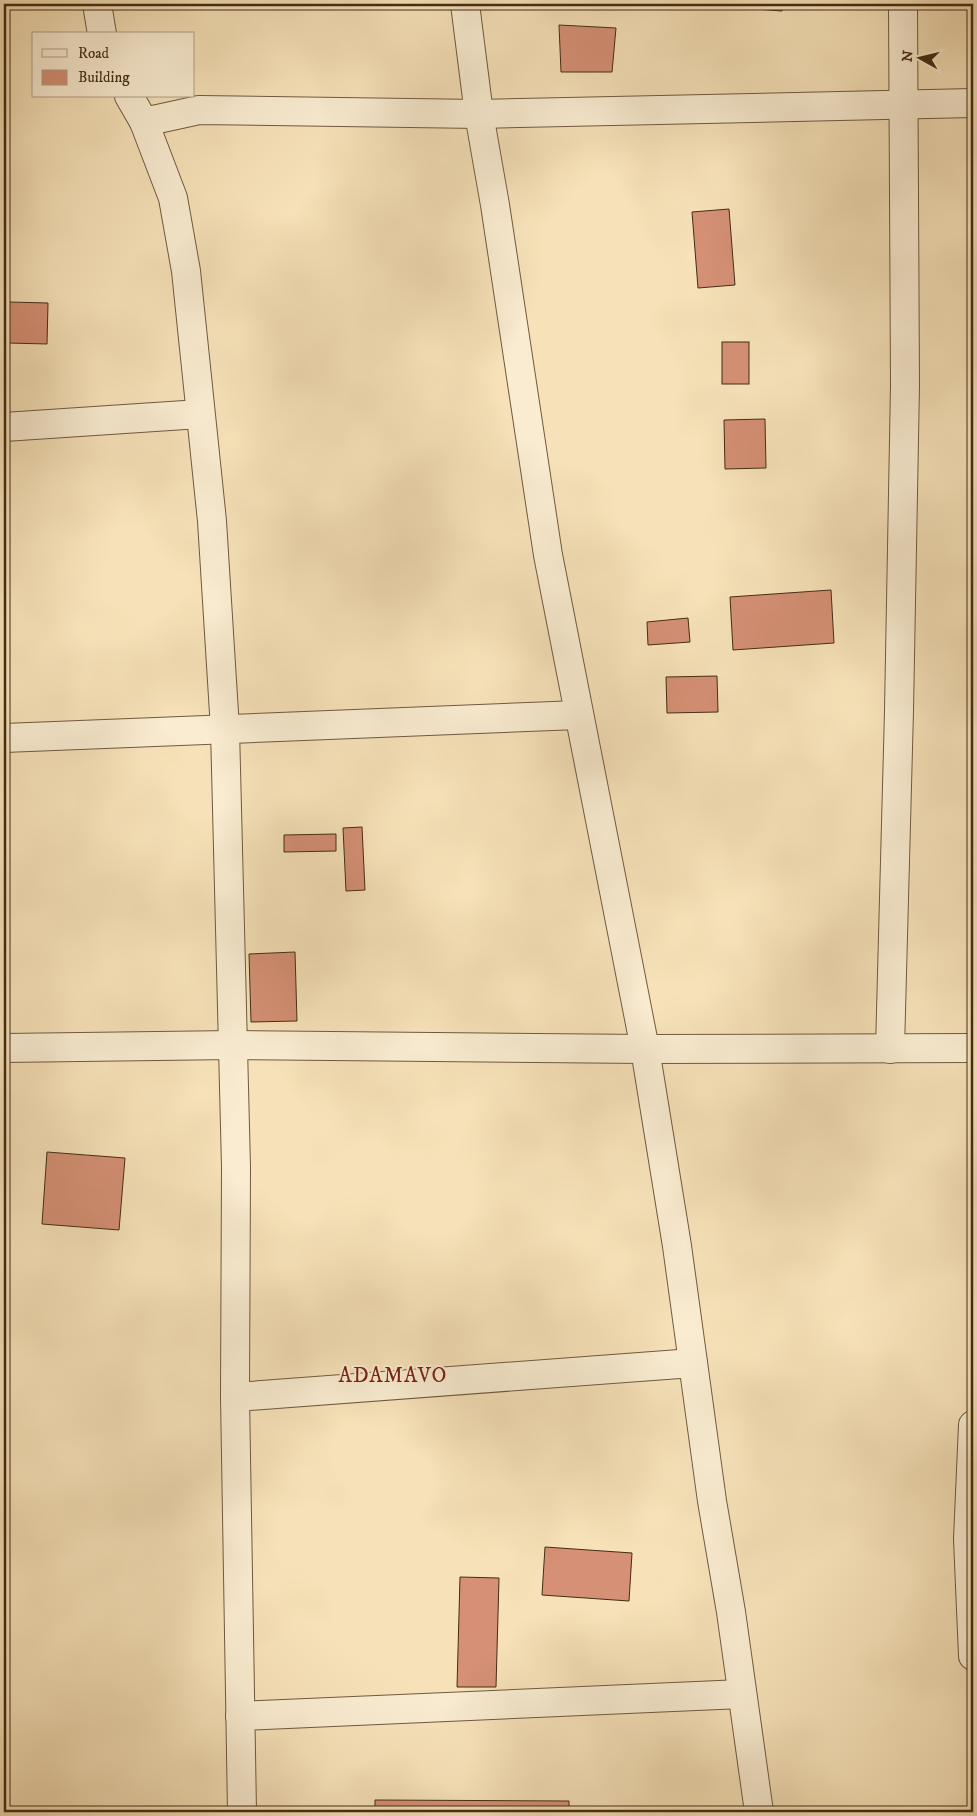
<svg xmlns="http://www.w3.org/2000/svg" width="977" height="1816" font-family="'IM FELL DW Pica',serif">
	<rect width="100%" height="100%" fill="#f6e1b8"/>
	<filter id="stains"><feTurbulence type="fractalNoise" baseFrequency=".004" numOctaves="4"/><feColorMatrix values="0 0 0 0 .2 0 0 0 0 .09 0 0 0 0 .02 0 0 0 .5 -.17"/></filter>
	<radialGradient id="worn" r=".72"><stop offset=".6" stop-color="#630" stop-opacity="0"/><stop offset="1" stop-color="#630" stop-opacity=".3"/></radialGradient>
	<g fill="#d59075" stroke="#432d15">
		<polygon points="757,4 783,4 782,11 756,9"/>
		<polygon points="559,25 616,28 612,72 561,72"/>
		<polygon points="729,209 735,285 698,288 692,212"/>
		<polygon points="9,302 48,303 47,344 8,343"/>
		<rect x="722" y="342" width="27" height="42"/>
		<polygon points="765,419 766,468 725,469 724,420"/>
		<polygon points="831,590 834,643 733,650 730,597"/>
		<polygon points="688,618 690,642 648,645 647,622"/>
		<polygon points="717,676 718,712 667,713 666,677"/>
		<polygon points="362,827 365,890 346,891 343,828"/>
		<polygon points="336,834 336,851 284,852 284,835"/>
		<polygon points="295,952 297,1021 251,1022 249,954"/>
		<polygon points="47,1152 125,1158 119,1230 42,1224"/>
		<polygon points="545,1547 632,1553 629,1601 542,1595"/>
		<polygon points="460,1577 499,1578 496,1687 457,1687"/>
		<polygon points="375,1800 569,1801 569,1812 375,1812"/>
	</g>
	<g fill="none" stroke-linecap="round" stroke-linejoin="round">
		<defs>
			<g id="minor">
				<polyline points="97,4 102,34"/>
				<polyline points="465,4 479,114 495,205 548,555 645,1049 677,1246 712,1501 731,1612 759,1812"/>
				<polyline points="129,96 144,122 199,110 479,114 973,103"/>
				<polyline points="144,122 173,198 186,271 212,521 225,729 236,1167 235,1397 242,1812"/>
				<polyline points="4,427 200,414"/>
				<polyline points="4,738 579,715"/>
				<polyline points="4,1048 233,1045 645,1049 973,1048"/>
				<polyline points="890,1049 899,711 905,385 903,4"/>
				<polyline points="235,1397 693,1363"/>
				<polyline points="973,1425 968,1539 973,1656"/>
				<polyline points="240,1716 742,1694"/>
			</g>
		</defs>
		<use href="#minor" stroke="#705a3e" stroke-width="30"/>
		<use href="#minor" stroke="#f9ecd1" stroke-width="28"/>
	</g>
	<g text-anchor="middle" stroke-width="4" stroke-linejoin="round" paint-order="stroke">
		<g font-size="21" letter-spacing="1" fill="#7a1f14" stroke="#f9ecd1">
			<text x="393" y="1382">ADAMAVO</text>
		</g>
	</g>
	<rect width="977" height="1816" fill="none" stroke="#f6e1b8" stroke-width="20"/>
	<rect x="5" y="5" width="967" height="1806" fill="none" stroke="#432d15" stroke-width="2.5"/>
	<rect x="10" y="10" width="957" height="1796" fill="none" stroke="#432d15"/>
	<rect x="32" y="32" width="162" height="65" fill="#f9ecd1" stroke="#b0a086"/>
	<rect x="42" y="49" width="25" height="8" fill="#f9ecd1" stroke="#b0a086"/>
	<text x="78" y="58" font-size="15" fill="#432d15">Road</text>
	<rect x="42" y="70" width="25" height="15" fill="#d59075" stroke="#b0a086"/>
	<text x="78" y="82" font-size="15" fill="#432d15">Building</text>
	<g transform="translate(920 58) rotate(278)" stroke="#f9ecd1" stroke-width="4" paint-order="stroke">
	<path d="M0-4L9 19L0 12L-9 19Z" fill="#432d15"/>
	<text y="-8" font-size="14" font-weight="bold" text-anchor="middle" fill="#432d15">N</text>
	</g>
	<rect width="100%" height="100%" filter="url(#stains)"/>
	<rect width="100%" height="100%" fill="url(#worn)"/>
</svg>
